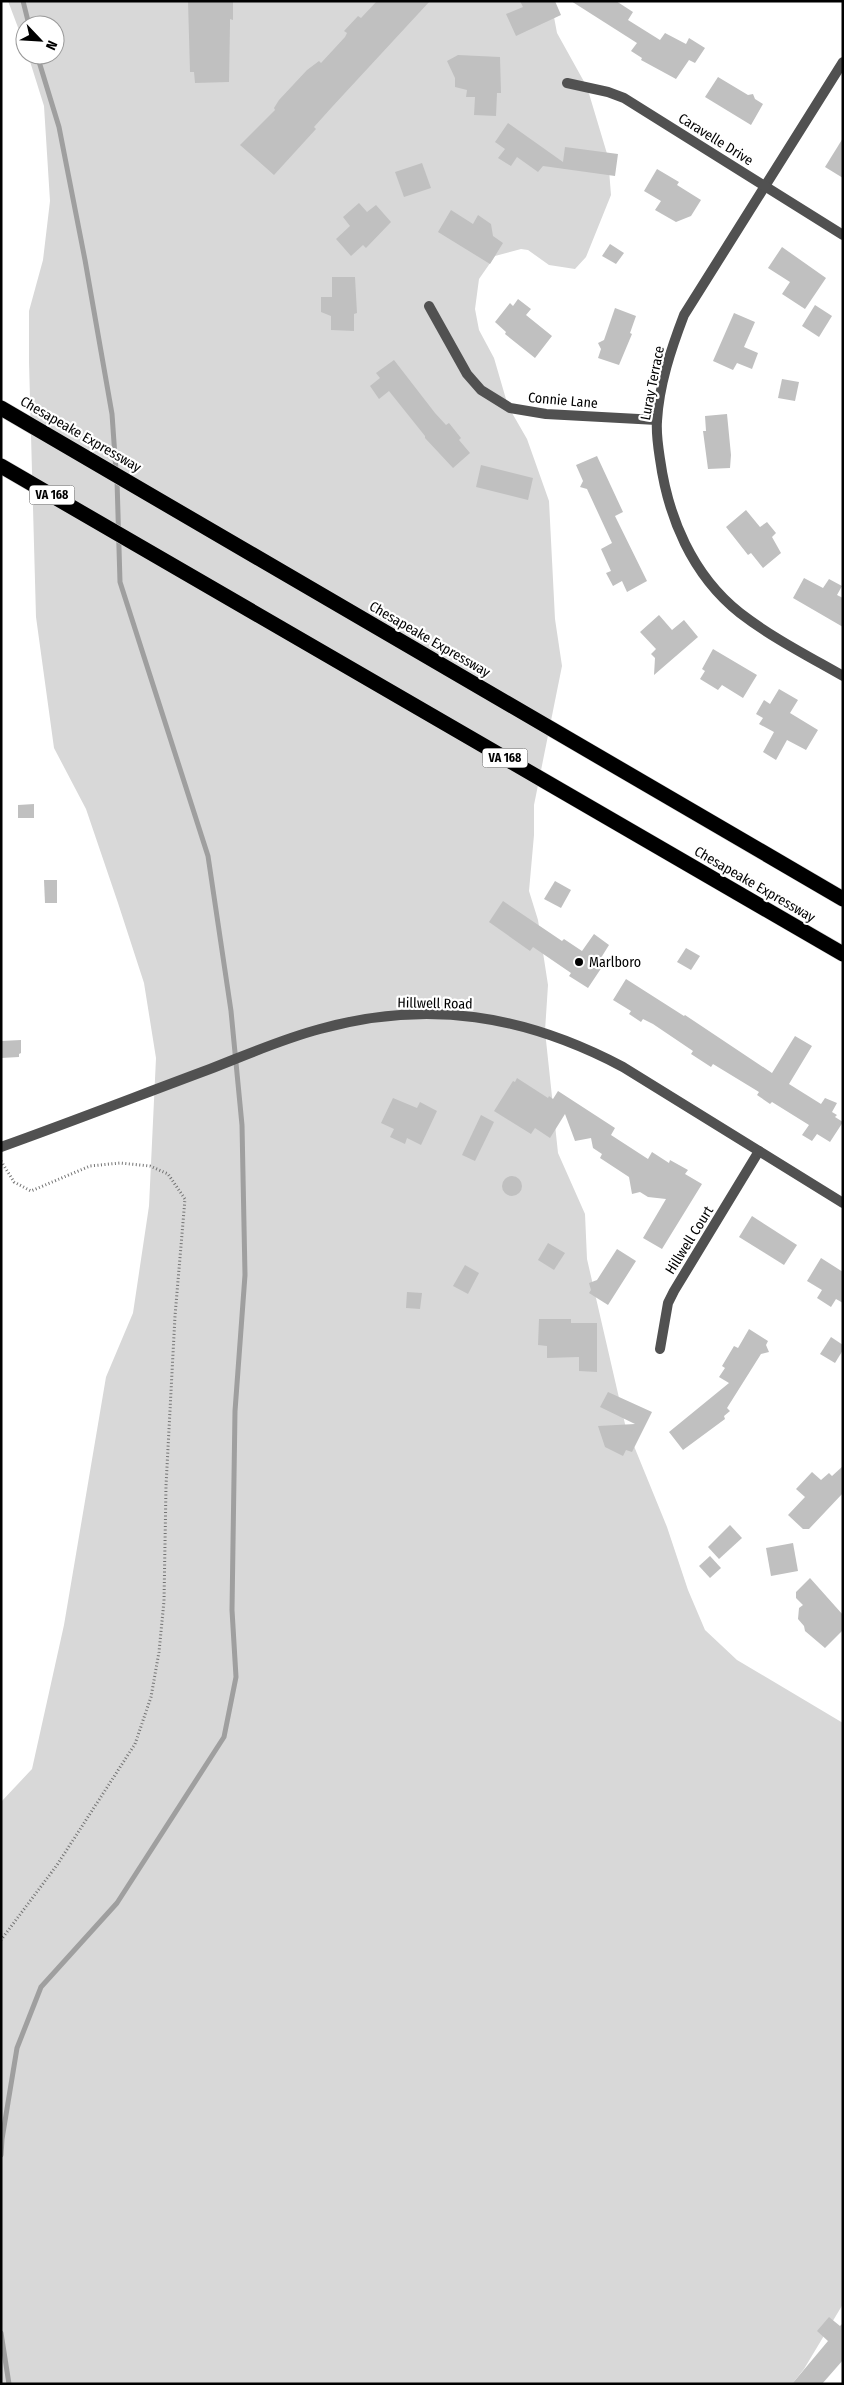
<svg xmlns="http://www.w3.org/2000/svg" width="844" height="2385" font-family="'Fira Sans Condensed',sans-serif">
	<rect width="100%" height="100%" fill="#fff"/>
	<polygon fill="#d8d8d8" points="8,1 551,1 557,33 587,87 608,157 611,195 586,257 575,269 549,265 528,250 521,249 495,256 479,279 475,309 479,330 494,358 508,406 527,439 549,501 555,619 562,666 534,805 534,835 529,891 538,920 548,985 545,1031 558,1153 585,1214 587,1259 625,1424 667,1527 688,1590 705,1630 737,1660 843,1723 843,2304 804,2369 792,2384 1,2384 1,1802 32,1769 64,1625 106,1377 133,1313 149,1206 156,1058 144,983 118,903 86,809 54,748 36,617 29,362 29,311 43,260 50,201 44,106 28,55 55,55 55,25 25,25 25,46"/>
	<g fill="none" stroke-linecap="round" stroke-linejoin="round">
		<g stroke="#9f9f9f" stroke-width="5">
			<polyline points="23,1 29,25"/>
			<polyline points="37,55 59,127 85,260 112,414 116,471"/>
			<polyline points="1,2155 2,2139 17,2048 41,1987 117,1903 224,1737 236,1677 232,1610 235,1411 245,1275 242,1125 231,1011 208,856 120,582 117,480"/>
			<polyline points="1,2333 9,2384"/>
		</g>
	</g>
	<g fill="#c0c0c0">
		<polygon points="188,1 233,1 233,20 230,19 230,25 229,82 195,83 194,72 190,72"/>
		<polygon points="377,1 430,1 332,107 314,127 316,129 274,175 240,145 275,110 274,108 279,100 307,70 319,61 321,63 345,37 347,33 344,31 358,16 361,18"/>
		<polygon points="520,1 555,1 561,15 516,36 506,14 523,7"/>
		<polygon points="571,1 616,1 633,12 628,20 660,40 665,33 686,44 689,38 705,48 695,63 689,60 676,79 641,60 642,58 631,51 637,43"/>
		<polygon points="458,55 500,57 501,93 497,93 496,116 474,115 475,97 466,97 467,90 455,87 455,78 447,61"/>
		<polygon points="718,77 748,95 753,94 755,99 763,104 751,125 705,97"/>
		<polygon points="508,123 563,162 565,147 618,154 615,176 543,166 538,172 517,157 511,166 498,158 505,149 495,142"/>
		<polygon points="843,138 843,178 825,167"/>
		<polygon points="422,163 431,188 404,197 395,172"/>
		<polygon points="657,169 679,182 677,185 701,200 691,216 676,222 655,210 661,201 644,191"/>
		<polygon points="359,203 367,212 376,205 391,222 366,248 363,245 351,256 336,239 350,226 343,217"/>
		<polygon points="451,210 473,224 478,215 491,224 493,236 503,243 490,264 438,232"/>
		<polygon points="610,244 624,253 616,264 602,256"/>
		<polygon points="782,247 826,278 805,309 782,294 790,282 768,268"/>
		<polygon points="332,277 355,277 357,313 354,314 354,331 331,330 331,316 321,312 321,297 332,297"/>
		<polygon points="518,299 531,309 526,315 552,336 535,358 505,334 506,332 495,322 510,303 513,306"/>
		<polygon points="815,305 832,316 819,337 802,326"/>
		<polygon points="615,308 636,316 630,333 632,334 619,365 598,358 601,349 598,343 604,340"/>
		<polygon points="734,313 755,322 744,347 758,353 752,369 737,363 733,370 713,361"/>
		<polygon points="394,360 435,413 446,425 449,423 461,438 459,440 470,453 453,468 425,438 425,436 389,391 379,399 370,386 380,378 376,373"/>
		<polygon points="782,379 799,382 795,401 778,398"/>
		<polygon points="727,414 731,455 730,468 708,469 703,431 706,431 705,416"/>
		<polygon points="597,456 623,512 615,516 647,581 627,592 622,581 613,586 606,573 611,571 601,549 612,543 587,489 580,487 583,481 576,465"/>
		<polygon points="481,465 533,478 528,500 476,487"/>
		<polygon points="746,510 760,527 767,522 776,533 772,537 781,553 763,568 751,553 748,555 726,527"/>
		<polygon points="804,578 823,588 829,579 842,586 837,595 843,598 843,627 793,598"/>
		<polygon points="659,615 672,630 684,620 698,637 654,675 655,658 651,654 656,649 640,632"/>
		<polygon points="713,649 757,675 743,698 722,685 718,690 700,679 705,671 702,669"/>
		<polygon points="779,689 798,700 790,713 818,730 806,750 787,740 776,760 763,752 774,732 759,724 763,718 756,714 764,700 770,704"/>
		<polygon points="34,804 34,818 18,818 18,805"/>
		<polygon points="44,880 57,880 57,903 45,903"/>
		<polygon points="555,881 571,890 561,908 544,899"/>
		<polygon points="503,901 562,941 564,939 582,951 594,934 609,945 599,961 604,964 588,988 569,976 571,973 533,947 530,951 489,922"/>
		<polygon points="686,948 700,956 691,970 677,962"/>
		<polygon points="626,979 684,1016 685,1015 772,1073 795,1036 812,1046 789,1084 821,1104 825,1098 837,1103 832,1112 837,1115 835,1117 843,1122 830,1142 817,1134 812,1141 802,1135 809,1125 772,1102 770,1104 757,1095 759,1092 713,1064 711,1067 691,1054 693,1051 653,1024 643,1019 641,1022 629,1014 631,1011 613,1000"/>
		<polygon points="21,1040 21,1053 19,1054 19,1057 1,1058 1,1041"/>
		<polygon points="517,1078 548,1098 549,1096 553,1099 558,1091 615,1128 611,1135 648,1159 652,1152 669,1163 670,1160 688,1170 685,1174 702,1184 662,1249 643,1238 666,1199 648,1197 640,1192 632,1194 629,1177 600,1158 602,1154 593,1148 591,1138 575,1141 565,1114 550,1138 535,1128 531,1134 494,1111 513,1081 515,1082"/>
		<polygon points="393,1098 417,1108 420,1102 437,1111 421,1145 407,1138 405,1144 390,1137 394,1129 381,1123"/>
		<polygon points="481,1115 494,1122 475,1161 462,1155"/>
		<circle cx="512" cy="1186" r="10"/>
		<polygon points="752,1216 797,1245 784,1265 739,1237"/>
		<polygon points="548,1243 565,1253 554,1270 538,1260"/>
		<polygon points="617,1249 636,1261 608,1305 589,1293 591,1290 589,1283 597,1280"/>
		<polygon points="821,1258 843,1272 843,1303 836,1299 831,1307 817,1298 822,1290 807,1281"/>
		<polygon points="465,1265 479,1273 468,1294 453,1286"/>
		<polygon points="407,1292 422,1293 420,1309 406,1308"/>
		<polygon points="539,1319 571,1319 571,1323 597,1323 597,1372 579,1371 579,1357 547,1358 547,1346 538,1345"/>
		<polygon points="749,1329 768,1341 766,1345 769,1352 761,1354 727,1408 730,1411 724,1416 725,1419 683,1450 669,1432 729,1383 719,1377 725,1368 722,1366 734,1346 738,1348"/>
		<polygon points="831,1337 843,1345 843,1350 835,1363 820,1354"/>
		<polygon points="608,1392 652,1412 632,1452 626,1450 623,1456 605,1447 598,1426 635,1424 600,1407"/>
		<polygon points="843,1466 843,1493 809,1529 803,1529 788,1515 805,1497 796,1489 812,1472 821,1480 829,1473 832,1476"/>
		<polygon points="730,1525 742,1538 719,1559 708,1547"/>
		<polygon points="793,1543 798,1571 771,1576 766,1548"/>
		<polygon points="710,1556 721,1568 710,1578 699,1566"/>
		<polygon points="810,1578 843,1615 843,1630 825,1648 805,1631 804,1626 798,1619 799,1608 803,1605 796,1598 796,1592"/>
		<polygon points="829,2317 840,2326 843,2323 843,2360 822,2384 792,2384 828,2341 817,2331"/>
	</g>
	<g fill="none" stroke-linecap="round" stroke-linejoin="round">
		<defs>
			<g id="motorway">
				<polyline points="1,408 843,899"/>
				<polyline points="1,466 843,954"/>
			</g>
		</defs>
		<use href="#motorway" stroke="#dbdbdb" stroke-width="16"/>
		<polyline stroke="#737373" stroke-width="3" stroke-dasharray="1 2.5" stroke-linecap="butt" points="1,1161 14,1182 31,1191 90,1166 120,1163 150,1166 168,1174 185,1199 175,1316 166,1486 164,1601 159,1652 151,1697 135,1744 57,1865 1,1940"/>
		<g stroke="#515151" stroke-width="10">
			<path d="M843,62L684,315C671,349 659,385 657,421C656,434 658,446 660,459C668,517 692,575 740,613C771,637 808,656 843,676"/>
			<polyline points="567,83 608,92 624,98 843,235"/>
			<polyline points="429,306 467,374 481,390 510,408 546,414 657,420"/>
			<polyline points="660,1349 668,1303 674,1291 759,1151"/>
		</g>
		<path stroke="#515151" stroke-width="10" d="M1,1147C71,1122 140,1095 210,1069C246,1055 282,1039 320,1029C428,999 525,1015 623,1067L843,1203"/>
		<use href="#motorway" stroke="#000" stroke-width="15"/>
	</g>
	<circle fill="#000" stroke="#fff" stroke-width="2" cx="579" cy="962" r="5"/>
	<g text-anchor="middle" stroke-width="4.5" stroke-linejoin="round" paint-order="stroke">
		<g fill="#fff" stroke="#4c4c4c" stroke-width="1">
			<rect x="29.5" y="485.5" width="45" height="19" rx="4"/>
			<rect x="482.5" y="748.5" width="45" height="19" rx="4"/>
		</g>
		<g font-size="12" font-weight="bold" fill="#000">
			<text x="52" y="499">VA 168</text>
			<text x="505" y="762">VA 168</text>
		</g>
		<g font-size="14" fill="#000" stroke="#fff">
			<text transform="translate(716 139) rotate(32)" y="5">Caravelle Drive</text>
			<text transform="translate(652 383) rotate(-79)" y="5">Luray Terrace</text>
			<text transform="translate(563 400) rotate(5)" y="5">Connie Lane</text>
			<text transform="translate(81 434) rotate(30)" y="5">Chesapeake Expressway</text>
			<text transform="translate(430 639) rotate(30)" y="5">Chesapeake Expressway</text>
			<text transform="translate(755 884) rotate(30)" y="5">Chesapeake Expressway</text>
			<text transform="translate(435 1003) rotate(1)" y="5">Hillwell Road</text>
			<text transform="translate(689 1240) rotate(-58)" y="5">Hillwell Court</text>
		</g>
		<g font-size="14" fill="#000" stroke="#fff" text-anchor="start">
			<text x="589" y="967">Marlboro</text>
		</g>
	</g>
	<rect width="844" height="2385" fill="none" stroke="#000000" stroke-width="5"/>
	<g transform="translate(40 40) rotate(115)"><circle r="24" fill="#ffffff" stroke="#999999"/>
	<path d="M0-4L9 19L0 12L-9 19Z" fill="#000000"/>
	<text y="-8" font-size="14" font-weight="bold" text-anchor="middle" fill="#000000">N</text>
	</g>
</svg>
